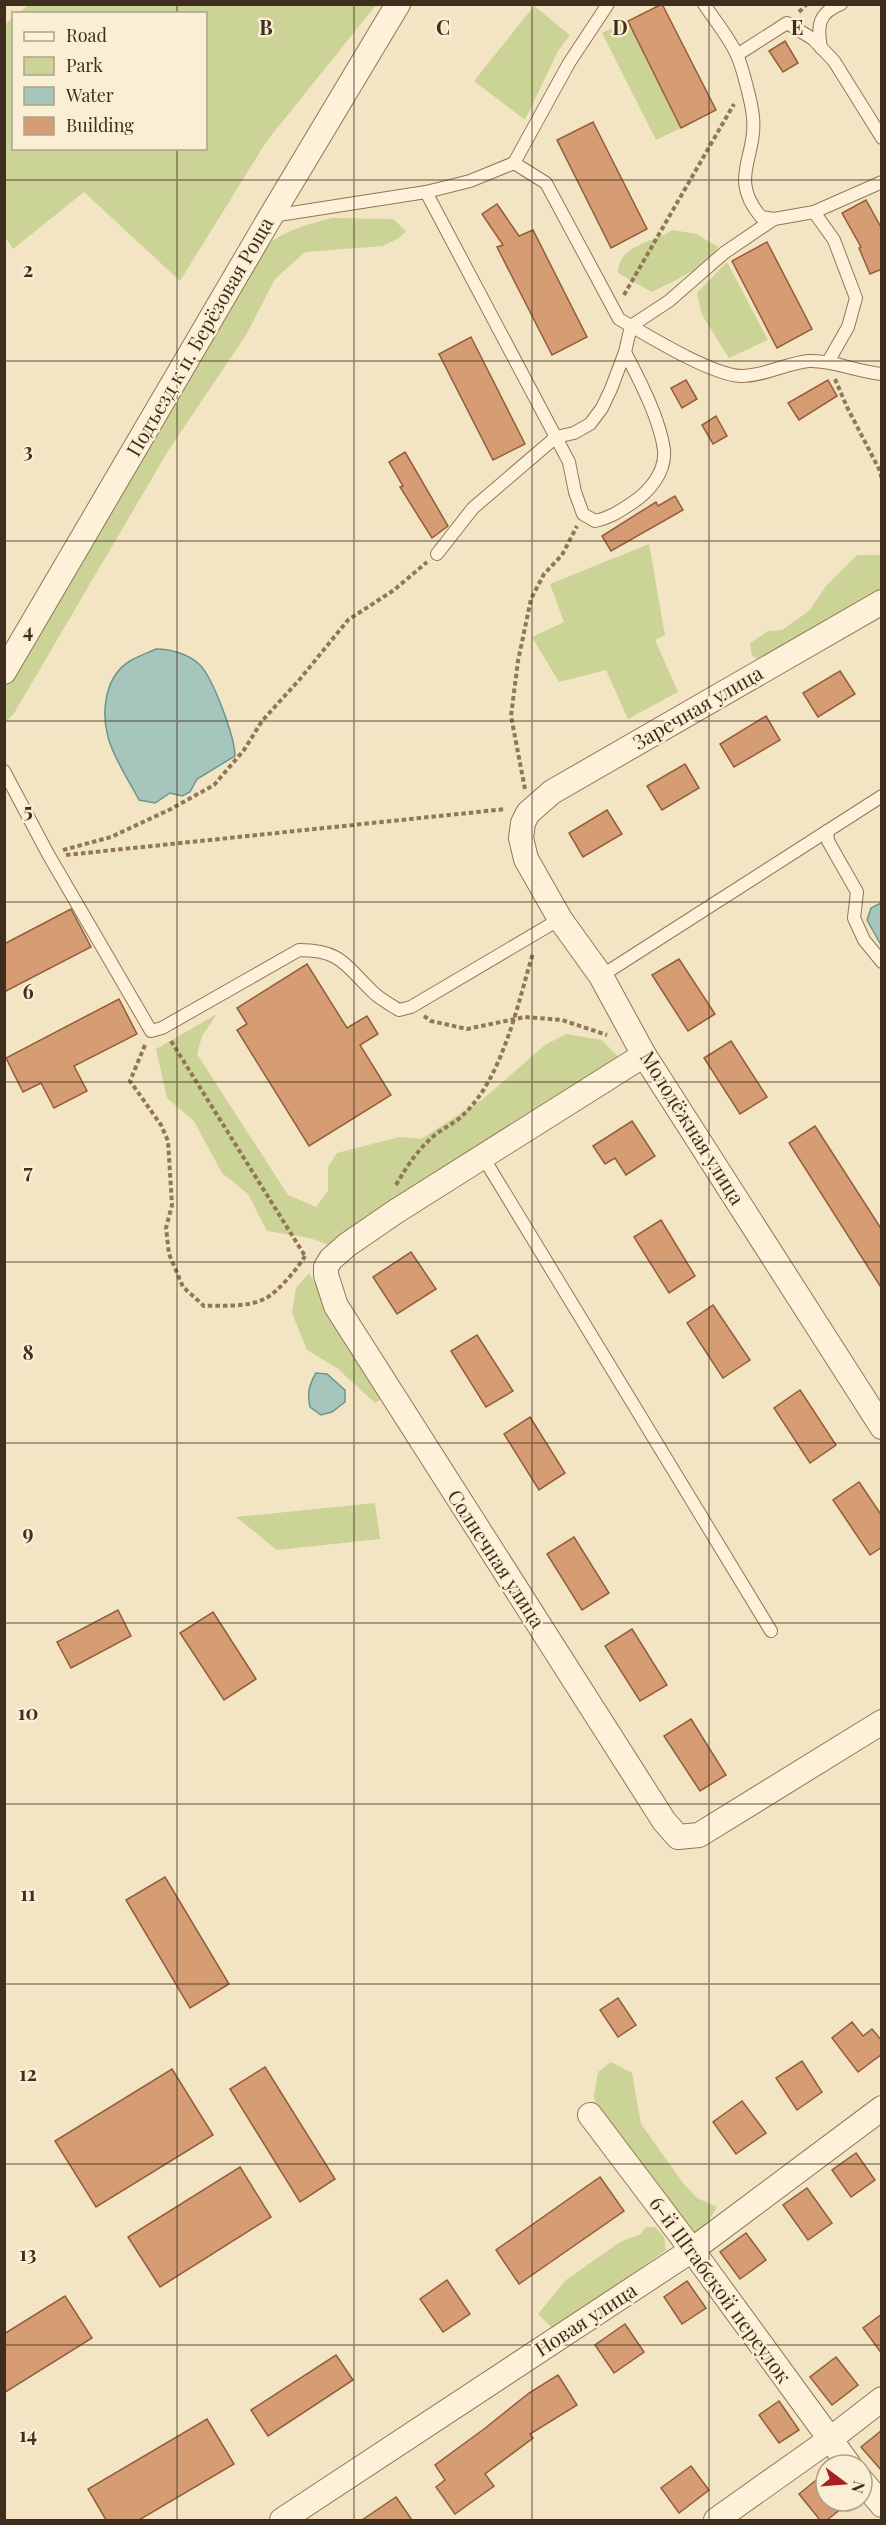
<svg xmlns="http://www.w3.org/2000/svg" width="886" height="2525" font-family="'Playfair Display',serif">
	<rect width="100%" height="100%" fill="#f3e5c4"/>
	<g fill="#ccd396">
		<polygon points="29,5 29,4 376,5 266,142 180,281 84,192 13,249 5,237 5,25 13,17 14,148 206,148 206,14 18,13"/>
		<polygon points="534,6 570,35 558,51 525,120 474,81"/>
		<polygon points="628,21 681,128 656,140 602,33"/>
		<path d="M332,218L393,219L406,231L399,238L383,246L305,252L275,279L246,335L168,451L13,715L5,722V681L260,251C283,230 303,226 332,218Z"/>
		<path d="M673,230L696,234L718,247C704,269 675,280 652,292L618,273C618,245 652,243 673,230Z"/>
		<polygon points="727,262 768,340 729,358 702,315 697,293"/>
		<polygon points="649,544 665,635 655,640 678,692 628,719 606,670 559,682 532,637 564,622 550,584"/>
		<polygon points="857,555 881,555 881,589 762,661 752,656 750,643 768,631 782,630 809,611 826,586"/>
		<polygon points="217,1014 202,1036 197,1054 288,1195 316,1207 328,1191 328,1167 337,1153 399,1137 421,1139 483,1099 545,1045 566,1034 602,1040 622,1061 336,1248 310,1238 267,1231 248,1194 222,1173 194,1121 167,1098 156,1049"/>
		<polygon points="309,1273 364,1364 381,1399 375,1403 337,1368 307,1350 292,1313 296,1288"/>
		<polygon points="375,1503 380,1539 277,1550 236,1517"/>
		<polygon points="611,2062 632,2073 641,2124 683,2183 697,2198 717,2207 705,2227 691,2239 597,2118 594,2095 598,2072"/>
		<polygon points="646,2227 655,2227 664,2237 666,2250 554,2330 538,2314 566,2280 620,2242 641,2234"/>
	</g>
	<g fill="#a6c6bd" stroke="#6b968b" stroke-width="1.5">
		<path d="M156,649C171,649 188,654 199,664C213,677 235,738 235,756L197,779L190,792L182,796L170,793L155,803L139,800C129,781 113,757 108,737C101,711 105,676 130,661C138,656 148,653 156,649Z"/>
		<polygon points="881,903 881,945 867,920 871,908"/>
		<path d="M316,1373L327,1374L345,1390V1402L332,1412L321,1415L310,1407C307,1393 309,1385 316,1373Z"/>
	</g>
	<g fill="#d69d75" stroke="#935d3a" stroke-width="1.5">
		<polygon points="662,4 716,110 681,128 628,21"/>
		<polygon points="785,41 798,63 783,72 769,51"/>
		<polygon points="593,122 647,229 611,248 557,140"/>
		<polygon points="866,200 882,229 882,269 870,274 859,248 861,247 842,213"/>
		<polygon points="497,204 519,236 533,230 587,337 552,355 497,247 503,245 482,214"/>
		<polygon points="767,242 812,329 777,348 732,261"/>
		<polygon points="471,337 525,444 493,460 439,354"/>
		<polygon points="686,380 697,399 682,408 671,388"/>
		<polygon points="828,380 837,396 799,420 788,403"/>
		<polygon points="716,416 727,436 713,444 702,425"/>
		<polygon points="405,452 448,526 432,538 400,487 403,486 389,462"/>
		<polygon points="675,496 683,510 611,551 602,536 656,502 658,506"/>
		<polygon points="840,671 855,694 818,717 803,693"/>
		<polygon points="766,716 780,740 734,767 720,744"/>
		<polygon points="685,764 699,788 662,810 647,786"/>
		<polygon points="607,810 622,834 583,857 569,833"/>
		<polygon points="71,909 91,947 4,992 4,944"/>
		<polygon points="679,959 715,1014 688,1031 652,975"/>
		<polygon points="307,964 347,1028 367,1016 378,1034 360,1045 391,1095 309,1146 237,1030 247,1024 237,1008"/>
		<polygon points="119,999 137,1034 74,1066 87,1091 54,1108 41,1083 23,1092 6,1058"/>
		<polygon points="731,1041 767,1097 740,1114 704,1058"/>
		<polygon points="632,1121 655,1156 626,1175 615,1158 605,1164 593,1146"/>
		<polygon points="815,1126 882,1230 882,1289 789,1143"/>
		<polygon points="661,1220 695,1276 669,1293 634,1237"/>
		<polygon points="411,1252 436,1289 397,1314 373,1277"/>
		<polygon points="713,1305 750,1360 723,1378 687,1323"/>
		<polygon points="477,1335 513,1391 486,1407 451,1351"/>
		<polygon points="800,1390 836,1445 810,1463 774,1408"/>
		<polygon points="530,1417 565,1473 539,1490 504,1434"/>
		<polygon points="859,1482 882,1516 882,1547 870,1555 833,1500"/>
		<polygon points="574,1537 609,1593 582,1610 547,1554"/>
		<polygon points="118,1610 131,1636 71,1668 57,1642"/>
		<polygon points="213,1612 256,1679 224,1700 180,1633"/>
		<polygon points="632,1629 667,1685 640,1701 605,1646"/>
		<polygon points="691,1719 726,1775 700,1791 664,1736"/>
		<polygon points="165,1877 229,1984 190,2008 126,1900"/>
		<polygon points="618,1998 636,2025 618,2037 600,2010"/>
		<polygon points="852,2022 863,2036 872,2029 882,2041 882,2054 858,2072 832,2038"/>
		<polygon points="802,2061 822,2092 797,2110 776,2078"/>
		<polygon points="265,2067 335,2179 300,2202 230,2089"/>
		<polygon points="172,2069 213,2135 96,2207 55,2141"/>
		<polygon points="742,2101 766,2133 736,2154 713,2122"/>
		<polygon points="856,2153 875,2180 851,2197 832,2170"/>
		<polygon points="240,2167 271,2217 160,2287 128,2237"/>
		<polygon points="600,2177 624,2211 519,2284 496,2250"/>
		<polygon points="807,2188 832,2223 808,2240 783,2205"/>
		<polygon points="746,2233 766,2260 740,2279 720,2252"/>
		<polygon points="447,2280 470,2314 443,2332 420,2299"/>
		<polygon points="687,2281 706,2308 682,2324 664,2297"/>
		<polygon points="65,2296 92,2338 4,2393 4,2334"/>
		<polygon points="882,2314 882,2354 863,2328"/>
		<polygon points="625,2324 644,2352 614,2373 595,2345"/>
		<polygon points="336,2355 353,2380 268,2436 251,2410"/>
		<polygon points="836,2357 858,2385 832,2405 810,2377"/>
		<polygon points="558,2375 577,2405 530,2434 533,2438 485,2474 494,2486 455,2514 436,2487 445,2480 435,2465 484,2429 529,2393"/>
		<polygon points="779,2401 799,2430 779,2443 759,2415"/>
		<polygon points="207,2419 234,2464 139,2520 106,2520 88,2489"/>
		<polygon points="882,2430 882,2471 861,2447"/>
		<polygon points="691,2466 709,2490 679,2513 661,2488"/>
		<polygon points="826,2472 826,2501 851,2501 827,2520 820,2520 799,2494"/>
		<polygon points="396,2497 412,2520 362,2520"/>
	</g>
	<g fill="none" stroke-linecap="round" stroke-linejoin="round">
		<defs>
			<g id="lane">
				<path d="M704,4C715,21 729,37 737,55C742,66 752,104 753,117C757,158 728,178 761,217L774,219L814,212L834,240L856,298L848,327L828,362"/>
				<path d="M821,48C817,26 818,13 841,4"/>
				<polyline points="737,55 787,23 813,39 834,61 882,138"/>
				<polyline points="514,163 569,63 608,4"/>
				<path d="M426,192L569,462L575,492L583,514L595,521C610,518 620,511 632,503C649,492 666,472 664,450C660,419 639,379 625,352"/>
				<polyline points="814,212 882,182"/>
				<path d="M272,216L426,192L470,181L514,163L546,183L619,319C647,335 711,375 741,376C765,376 786,363 809,361C833,360 857,372 882,374"/>
				<polyline points="437,554 473,508 556,437 574,433 590,424 602,408 611,389 625,352 631,326 669,301 724,253 774,219"/>
				<path d="M4,771L48,854L151,1031L162,1028L299,950C343,950 346,967 375,994C382,1000 391,1005 399,1010L411,1007L560,919"/>
				<polyline points="827,831 828,841 857,892 854,918 864,940 882,962"/>
				<polyline points="601,976 882,796"/>
				<polyline points="483,1157 771,1631"/>
			</g>
			<g id="street">
				<polyline points="882,602 552,792 528,813 523,823 521,838 526,859 560,919 601,976 644,1055 882,1427"/>
				<polyline points="4,672 271,216 398,4"/>
				<polyline points="644,1055 395,1212 347,1245 331,1259 326,1267 326,1275 336,1306 664,1821 678,1837 699,1835 882,1722"/>
				<polyline points="590,2115 692,2250 849,2465"/>
				<polyline points="862,2481 882,2505"/>
				<polyline points="282,2520 692,2250 882,2108"/>
				<polyline points="716,2520 829,2440 882,2399"/>
			</g>
		</defs>
		<use href="#lane" stroke="#917657" stroke-width="14"/>
		<use href="#street" stroke="#917657" stroke-width="26"/>
		<g stroke="#917657" stroke-width="4" stroke-dasharray="4.5 3" stroke-linecap="butt">
			<polyline points="799,12 807,4"/>
			<polyline points="624,295 734,104"/>
			<polyline points="835,379 847,407 880,471 882,480"/>
			<polyline points="525,789 511,716 518,661 531,599 544,574 562,555 577,526"/>
			<polyline points="63,850 111,837 171,809 214,785 244,750 262,721 300,679 348,620 394,590 427,562"/>
			<polyline points="66,855 506,809"/>
			<polyline points="424,1016 431,1021 467,1029 525,1017 562,1020 607,1035"/>
			<polyline points="171,1041 305,1256"/>
			<path d="M145,1045L130,1081L161,1125L168,1141L172,1205L166,1228L169,1254L183,1287L204,1306C223,1305 248,1308 266,1298C278,1292 298,1268 305,1256"/>
			<path d="M396,1185C407,1166 418,1149 435,1135C445,1127 457,1122 465,1113C503,1076 518,1003 533,953"/>
		</g>
		<use href="#lane" stroke="#fdf2d9" stroke-width="12"/>
		<use href="#street" stroke="#fdf2d9" stroke-width="24"/>
	</g>
	<path fill="none" stroke="#3f2e1d" stroke-width="1.5" stroke-opacity="0.55" d="M177,4V14M354,4V2520M532,4V2520M709,4V2520M177,148V2520M4,180H882M4,361H882M4,541H882M4,721H882M4,902H882M4,1082H882M4,1262H882M4,1443H882M4,1623H882M4,1804H882M4,1984H882M4,2164H882M4,2345H882"/>
	<g text-anchor="middle" stroke-width="4.5" stroke-linejoin="round" paint-order="stroke">
		<g font-size="20" fill="#3f2e1d" stroke="#faefd5">
			<text transform="translate(200 337) rotate(-60)" y="7">Подъезд к п. Берёзовая Роща</text>
			<text transform="translate(698 708) rotate(-30)" y="7">Заречная улица</text>
			<text transform="translate(692 1128) rotate(58)" y="7">Молодёжная улица</text>
			<text transform="translate(496 1559) rotate(57)" y="7">Солнечная улица</text>
			<text transform="translate(720 2290) rotate(54)" y="7">6-й Штабской переулок</text>
			<text transform="translate(586 2320) rotate(-33)" y="7">Новая улица</text>
		</g>
	</g>
	<g font-size="20" text-anchor="middle" font-weight="bold" fill="#3f2e1d" stroke="#faefd5" stroke-width="4.5" stroke-linejoin="round" paint-order="stroke">
		<text x="266" y="35">B</text>
		<text x="443" y="35">C</text>
		<text x="620" y="35">D</text>
		<text x="797" y="35">E</text>
		<text x="28" y="277">2</text>
		<text x="28" y="458">3</text>
		<text x="28" y="638">4</text>
		<text x="28" y="818">5</text>
		<text x="28" y="999">6</text>
		<text x="28" y="1179">7</text>
		<text x="28" y="1360">8</text>
		<text x="28" y="1540">9</text>
		<text x="28" y="1720">10</text>
		<text x="28" y="1901">11</text>
		<text x="28" y="2081">12</text>
		<text x="28" y="2261">13</text>
		<text x="28" y="2442">14</text>
	</g>
	<rect width="886" height="2525" fill="none" stroke="#3f2e1d" stroke-width="12"/>
	<rect x="12" y="12" width="195" height="138" fill="#faefd5" stroke="#afa28b" stroke-width="1.5"/>
	<rect x="24" y="32" width="30" height="9" fill="#fdf2d9" stroke="#afa28b" stroke-width="1.5"/>
	<text x="66" y="42" font-size="18" fill="#3f2e1d">Road</text>
	<rect x="24" y="57" width="30" height="18" fill="#ccd396" stroke="#afa28b" stroke-width="1.5"/>
	<text x="66" y="72" font-size="18" fill="#3f2e1d">Park</text>
	<rect x="24" y="87" width="30" height="18" fill="#a6c6bd" stroke="#afa28b" stroke-width="1.5"/>
	<text x="66" y="102" font-size="18" fill="#3f2e1d">Water</text>
	<rect x="24" y="117" width="30" height="18" fill="#d69d75" stroke="#afa28b" stroke-width="1.5"/>
	<text x="66" y="132" font-size="18" fill="#3f2e1d">Building</text>
	<g transform="translate(844 2483) rotate(106)"><circle r="28" fill="#faefd5" stroke="#afa28b" stroke-width="1.5"/>
	<path d="M0-4.5L10 22L0 15L-10 22Z" fill="#a82021"/>
	<text y="-9" font-size="16" font-weight="bold" text-anchor="middle" fill="#3f2e1d">N</text>
	</g>
</svg>
